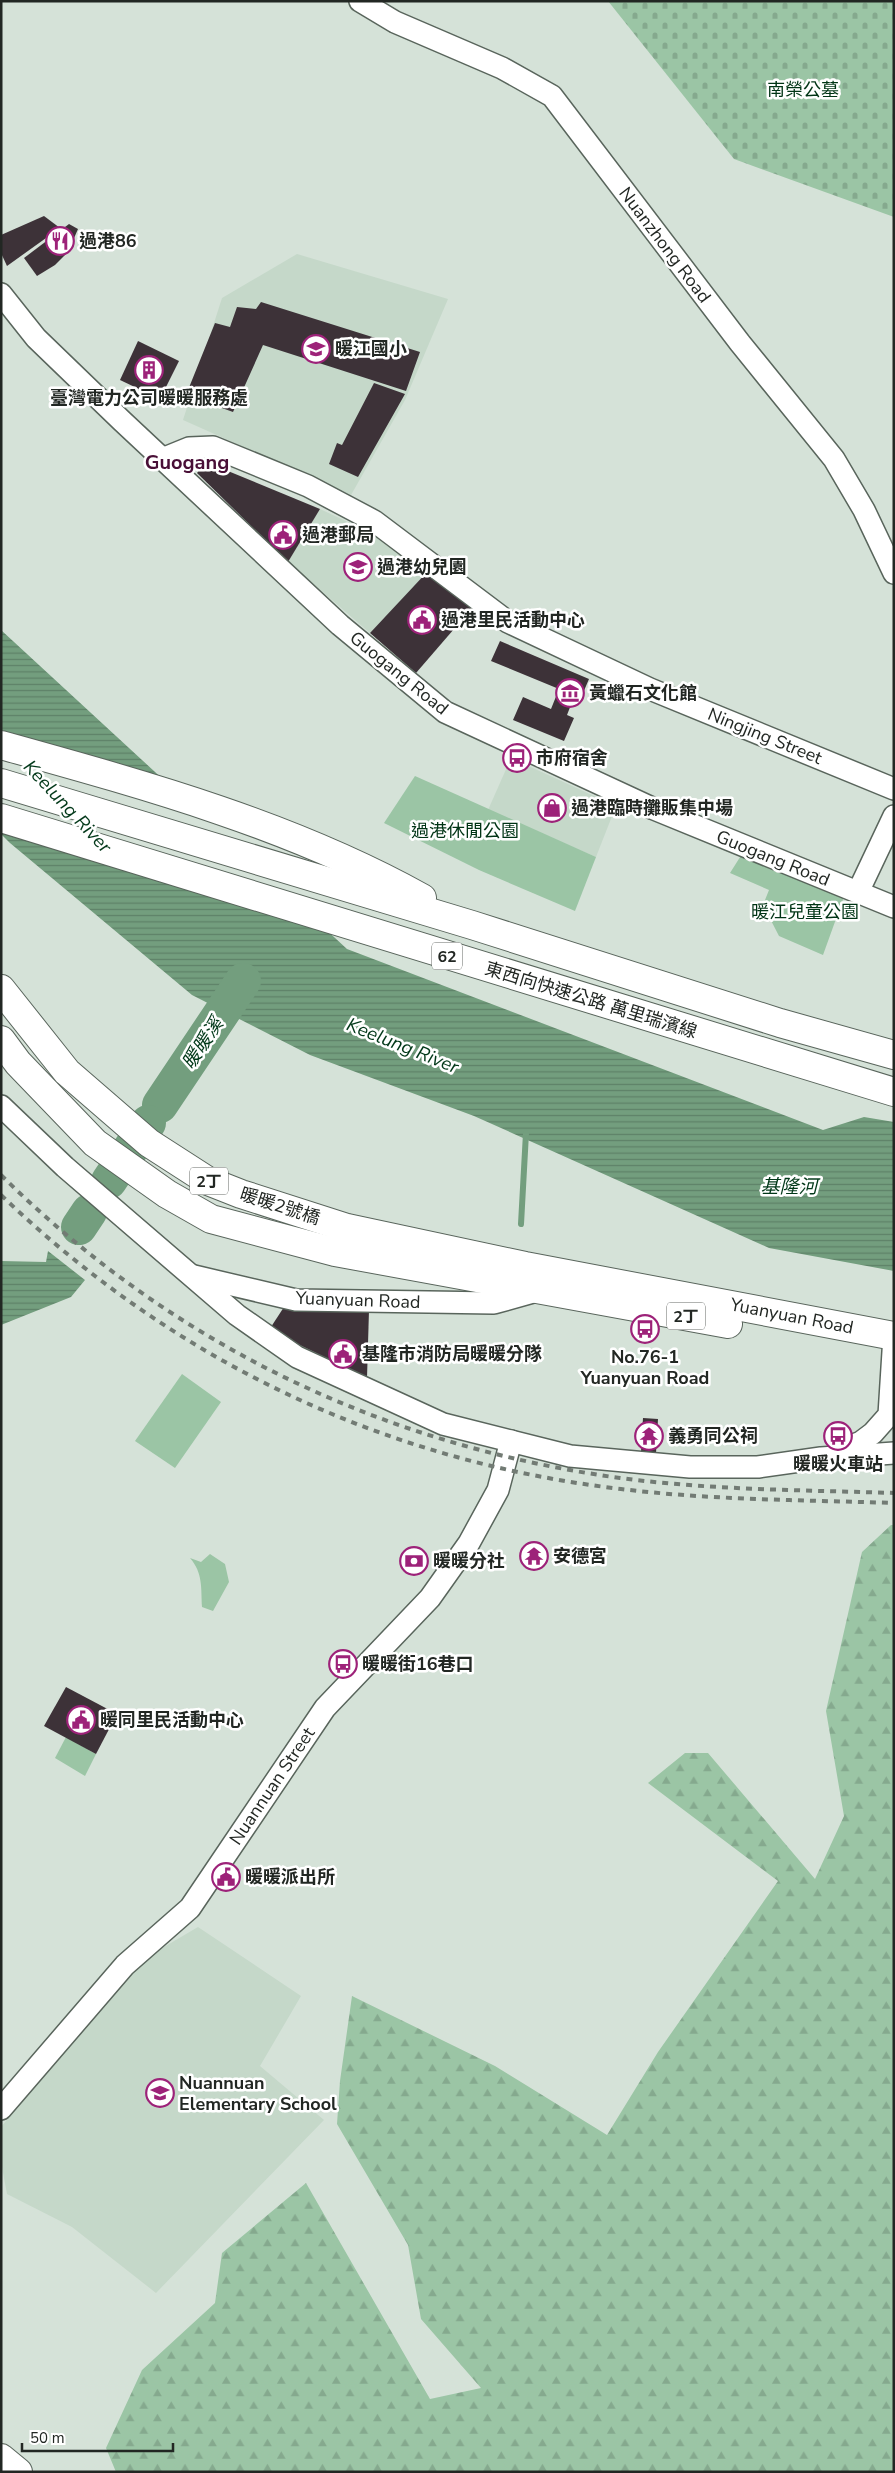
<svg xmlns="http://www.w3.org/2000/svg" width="895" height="2473" font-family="'Nunito Sans','Noto Sans TC',sans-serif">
	<defs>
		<pattern id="forest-firs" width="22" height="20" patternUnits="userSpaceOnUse" patternTransform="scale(1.25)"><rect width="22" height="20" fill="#9bc5a5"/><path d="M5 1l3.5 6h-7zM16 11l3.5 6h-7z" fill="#85a98e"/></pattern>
		<pattern id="cemetery-stones" width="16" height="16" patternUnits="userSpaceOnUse" patternTransform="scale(1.25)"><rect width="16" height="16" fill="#9bc5a5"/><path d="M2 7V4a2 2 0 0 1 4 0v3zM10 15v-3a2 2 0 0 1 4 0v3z" fill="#85a98e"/></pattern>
		<pattern id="water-rules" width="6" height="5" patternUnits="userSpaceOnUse" patternTransform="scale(1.25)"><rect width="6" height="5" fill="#739e7e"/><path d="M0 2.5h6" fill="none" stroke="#5e8167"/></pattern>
	</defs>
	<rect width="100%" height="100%" fill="#d5e2d8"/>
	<g fill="#c5d8c9">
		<polygon points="297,254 448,299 405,400 351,495 183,420 222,298"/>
		<polygon points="320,509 395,544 428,571 370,633 288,562"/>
		<polygon points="511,758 616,806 596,857 488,810"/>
		<polygon points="198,1927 301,1996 260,2066 324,2120 156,2293 72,2227 7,2194 1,2162 1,2127 135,1964"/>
	</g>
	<polygon fill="url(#forest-firs)" points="891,1525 894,1525 894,2472 116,2472 106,2448 142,2370 215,2303 222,2253 306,2183 430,2399 481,2388 421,2319 408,2245 337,2124 340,2081 352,1996 495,2066 607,2135 658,2052 778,1881 648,1783 685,1753 708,1753 815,1879 844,1816 826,1711 862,1552"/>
	<polygon fill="url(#cemetery-stones)" points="608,1 894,1 894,217 734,159"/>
	<g fill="#9bc5a5">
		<polygon points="415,776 596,857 575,911 479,870 384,823"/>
		<polygon points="742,854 845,894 823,955 779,936 763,905 769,890 730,873"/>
		<polygon points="182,1374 221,1402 175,1468 135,1441"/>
		<path d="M210,1554L225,1564L229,1582L213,1611L202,1607C201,1588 203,1573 190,1558L201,1562Z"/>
		<polygon points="66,1737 96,1754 85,1776 55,1758"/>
	</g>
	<g fill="url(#water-rules)">
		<polygon points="1,630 347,949 823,1130 864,1117 894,1122 894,1271 769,1248 474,1116 310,1055 192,995 10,843 1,834"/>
		<polygon points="48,1251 85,1280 71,1297 1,1325 1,1261 46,1262"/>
	</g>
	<polygon fill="#d5e2d8" points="1,730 170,782 334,933 1,825"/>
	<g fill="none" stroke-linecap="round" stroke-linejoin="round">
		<polyline stroke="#739e7e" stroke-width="6" points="521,1224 526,1133"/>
		<g stroke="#739e7e" stroke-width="36">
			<polyline points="160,1105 243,981"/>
			<polyline points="109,1181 148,1123"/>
			<polyline points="79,1227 89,1212"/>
		</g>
	</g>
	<g fill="#3d3238">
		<polygon points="44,216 60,228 7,266 1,253 1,235"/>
		<polygon points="69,224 78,229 68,252 55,265 37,276 24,258"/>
		<polygon points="261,302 420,352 406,391 263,345 233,412 186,395 215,323 230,327 237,307 256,309"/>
		<polygon points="138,341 179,361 160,399 120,380"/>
		<polygon points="374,383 405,394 358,477 329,464 337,443 342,445"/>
		<polygon points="206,462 320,509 288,562 197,473"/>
		<polygon points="428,571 473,607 416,673 370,633"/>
		<polygon points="500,641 589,679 580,700 574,697 567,715 574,718 564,741 513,720 523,697 551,709 559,689 491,661"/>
		<polygon points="284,1307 369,1310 367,1378 269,1330"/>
		<polygon points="643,1418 658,1419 656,1453 641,1452"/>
		<polygon points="66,1687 117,1714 96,1754 44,1726"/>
	</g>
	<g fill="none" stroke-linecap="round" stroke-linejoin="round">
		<defs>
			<g id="minor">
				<polyline points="360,1 395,22 502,68 552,96 740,343 834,459 864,510 894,573"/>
				<polyline points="1,294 36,338 122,421 340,625 445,712 654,809 894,907"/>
				<polyline points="162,459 189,448 213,447 308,486 374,521 508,622 650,689 894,789"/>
				<polyline points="858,892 894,816"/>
				<polyline points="1,1106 65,1167 237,1315 297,1357 443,1424 570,1456 690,1467 758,1467 821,1458 894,1453"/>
				<polyline points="194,1276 296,1300 494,1303 537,1291"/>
				<polyline points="839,1451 861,1442 873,1433 889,1415 894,1336"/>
				<polyline points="1,2109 125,1965 190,1908 325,1708 430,1598 469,1543 498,1490 511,1441"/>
			</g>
			<g id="major">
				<polyline points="1,989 67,1072 149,1143 208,1181 241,1194 347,1228 525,1266 894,1336"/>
				<polyline points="1,1040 18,1063 95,1143 167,1194 211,1219 335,1252 728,1324"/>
				<polyline points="1,2458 18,2472"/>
			</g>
			<g id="highway">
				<path d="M1,745C145,785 291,825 422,898"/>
				<polyline points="1,783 472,925 780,1023 894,1055"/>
				<polyline points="1,818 894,1092"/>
			</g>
		</defs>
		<use href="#minor" stroke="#59655c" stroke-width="24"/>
		<use href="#major" stroke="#59655c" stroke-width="30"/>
		<use href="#highway" stroke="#59655c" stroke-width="30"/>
		<use href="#minor" stroke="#fff" stroke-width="21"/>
		<use href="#major" stroke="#fff" stroke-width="28"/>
		<use href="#highway" stroke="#fff" stroke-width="28"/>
		<g stroke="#727b74" stroke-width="4" stroke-dasharray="6 6" stroke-linecap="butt">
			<path d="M1,1175C172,1344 381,1445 620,1478C710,1490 803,1490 894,1493"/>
			<path d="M1,1195C174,1361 383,1461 621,1489C711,1500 803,1500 894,1503"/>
		</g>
	</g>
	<defs>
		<symbol id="restaurant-ring" viewBox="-11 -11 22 22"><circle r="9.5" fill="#fff" stroke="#9d2279" stroke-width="1.5"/><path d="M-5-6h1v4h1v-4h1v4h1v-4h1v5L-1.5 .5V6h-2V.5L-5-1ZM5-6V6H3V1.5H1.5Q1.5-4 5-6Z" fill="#9d2279"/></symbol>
		<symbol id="school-ring" viewBox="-11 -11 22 22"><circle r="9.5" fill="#fff" stroke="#9d2279" stroke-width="1.5"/><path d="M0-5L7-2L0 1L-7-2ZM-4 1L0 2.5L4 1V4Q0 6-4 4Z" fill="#9d2279"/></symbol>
		<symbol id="building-ring" viewBox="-11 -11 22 22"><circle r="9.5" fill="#fff" stroke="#9d2279" stroke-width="1.5"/><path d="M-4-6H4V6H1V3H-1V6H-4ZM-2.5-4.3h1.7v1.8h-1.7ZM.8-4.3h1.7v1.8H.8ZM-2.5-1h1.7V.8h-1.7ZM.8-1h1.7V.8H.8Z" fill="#9d2279"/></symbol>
		<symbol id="civic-ring" viewBox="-11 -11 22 22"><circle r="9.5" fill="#fff" stroke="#9d2279" stroke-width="1.5"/><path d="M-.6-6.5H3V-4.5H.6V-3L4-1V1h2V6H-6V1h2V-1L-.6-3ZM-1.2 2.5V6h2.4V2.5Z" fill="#9d2279"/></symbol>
		<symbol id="museum-ring" viewBox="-11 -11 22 22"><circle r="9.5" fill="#fff" stroke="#9d2279" stroke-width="1.5"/><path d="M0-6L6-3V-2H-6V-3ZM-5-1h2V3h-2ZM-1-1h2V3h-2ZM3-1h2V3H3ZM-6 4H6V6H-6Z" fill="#9d2279"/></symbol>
		<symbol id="bus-ring" viewBox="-11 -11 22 22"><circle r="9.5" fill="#fff" stroke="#9d2279" stroke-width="1.5"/><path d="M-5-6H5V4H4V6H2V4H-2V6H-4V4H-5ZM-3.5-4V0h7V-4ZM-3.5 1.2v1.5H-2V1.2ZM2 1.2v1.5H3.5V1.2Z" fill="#9d2279"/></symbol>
		<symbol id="shop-ring" viewBox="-11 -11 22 22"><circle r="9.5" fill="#fff" stroke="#9d2279" stroke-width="1.5"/><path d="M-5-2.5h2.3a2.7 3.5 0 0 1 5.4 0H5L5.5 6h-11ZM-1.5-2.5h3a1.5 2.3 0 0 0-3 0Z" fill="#9d2279"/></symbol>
		<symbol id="temple-ring" viewBox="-11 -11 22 22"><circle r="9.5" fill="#fff" stroke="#9d2279" stroke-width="1.5"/><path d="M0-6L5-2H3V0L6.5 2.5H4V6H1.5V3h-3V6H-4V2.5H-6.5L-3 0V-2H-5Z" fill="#9d2279"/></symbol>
		<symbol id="bank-ring" viewBox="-11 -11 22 22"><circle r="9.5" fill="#fff" stroke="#9d2279" stroke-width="1.5"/><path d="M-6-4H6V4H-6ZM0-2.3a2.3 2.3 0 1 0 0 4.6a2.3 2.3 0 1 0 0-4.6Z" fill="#9d2279"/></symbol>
	</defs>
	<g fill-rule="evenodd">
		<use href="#restaurant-ring" x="44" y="225" width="32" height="32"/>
		<use href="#school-ring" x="300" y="333" width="32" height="32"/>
		<use href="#building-ring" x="133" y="354" width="32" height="32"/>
		<use href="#civic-ring" x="267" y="519" width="32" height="32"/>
		<use href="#school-ring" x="342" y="551" width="32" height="32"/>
		<use href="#civic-ring" x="406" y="604" width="32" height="32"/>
		<use href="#museum-ring" x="554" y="677" width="32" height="32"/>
		<use href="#bus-ring" x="501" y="742" width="32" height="32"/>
		<use href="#shop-ring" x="536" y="792" width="32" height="32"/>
		<use href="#bus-ring" x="629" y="1313" width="32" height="32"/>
		<use href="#civic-ring" x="327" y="1338" width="32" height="32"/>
		<use href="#temple-ring" x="633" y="1420" width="32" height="32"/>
		<use href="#bus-ring" x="822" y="1420" width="32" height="32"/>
		<use href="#temple-ring" x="518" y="1540" width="32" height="32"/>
		<use href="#bank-ring" x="398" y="1545" width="32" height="32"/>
		<use href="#bus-ring" x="327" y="1648" width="32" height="32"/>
		<use href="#civic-ring" x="65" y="1704" width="32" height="32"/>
		<use href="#civic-ring" x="210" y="1861" width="32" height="32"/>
		<use href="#school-ring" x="144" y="2077" width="32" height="32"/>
	</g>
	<g text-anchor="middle" stroke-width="5" stroke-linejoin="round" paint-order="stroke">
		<g fill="#fff" stroke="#646865" stroke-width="1">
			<rect x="432" y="942.5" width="30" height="27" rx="4"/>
			<rect x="190" y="1167.5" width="38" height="27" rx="4"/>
			<rect x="667" y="1302.5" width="38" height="27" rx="4"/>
		</g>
		<g font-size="16" font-weight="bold" fill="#222723">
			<text x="447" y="962">62</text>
			<text x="209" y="1187">2丁</text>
			<text x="686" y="1322">2丁</text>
		</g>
		<g font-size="18" fill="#003415" stroke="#fff">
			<text x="803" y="96">南榮公墓</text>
			<text x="465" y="837">過港休閒公園</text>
			<text x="805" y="918">暖江兒童公園</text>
		</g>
		<g font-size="18" font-weight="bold" fill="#222723" stroke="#fff" text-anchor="start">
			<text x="79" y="247">過港86</text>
			<text x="335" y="355">暖江國小</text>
			<text x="149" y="404" text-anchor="middle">臺灣電力公司暖暖服務處</text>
			<text x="302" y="541">過港郵局</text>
			<text x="377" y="573">過港幼兒園</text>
			<text x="441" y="626">過港里民活動中心</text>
			<text x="589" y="699">黃蠟石文化館</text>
			<text x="536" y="764">市府宿舍</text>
			<text x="571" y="814">過港臨時攤販集中場</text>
			<text x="362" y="1360">基隆市消防局暖暖分隊</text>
			<text x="645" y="1363" text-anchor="middle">No.76-1<tspan x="645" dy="21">Yuanyuan Road</tspan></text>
			<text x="668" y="1442">義勇同公祠</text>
			<text x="838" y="1470" text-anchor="middle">暖暖火車站</text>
			<text x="553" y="1562">安德宮</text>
			<text x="433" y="1567">暖暖分社</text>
			<text x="362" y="1670">暖暖街16巷口</text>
			<text x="100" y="1726">暖同里民活動中心</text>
			<text x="245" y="1883">暖暖派出所</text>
			<text x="179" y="2089">Nuannuan<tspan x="179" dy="21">Elementary School</tspan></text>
		</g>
		<g font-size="18" fill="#222723" stroke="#fff">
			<text transform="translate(665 245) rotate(53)" y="6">Nuanzhong Road</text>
			<text transform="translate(399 673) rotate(39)" y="6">Guogang Road</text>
			<text transform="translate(765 736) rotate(22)" y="6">Ningjing Street</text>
			<text transform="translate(773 858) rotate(22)" y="6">Guogang Road</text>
			<text transform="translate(591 1000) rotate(17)" y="6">東西向快速公路 萬里瑞濱線</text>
			<text transform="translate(280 1206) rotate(18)" y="6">暖暖2號橋</text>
			<text transform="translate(358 1300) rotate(2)" y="6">Yuanyuan Road</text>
			<text transform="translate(792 1316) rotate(11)" y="6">Yuanyuan Road</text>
			<text transform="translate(272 1786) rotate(-56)" y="6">Nuannuan Street</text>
		</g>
		<g font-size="19" font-style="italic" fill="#023819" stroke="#fff">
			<text transform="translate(68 806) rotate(47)" y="7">Keelung River</text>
			<text transform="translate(202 1043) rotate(-56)" y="7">暖暖溪</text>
			<text transform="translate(403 1045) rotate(22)" y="7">Keelung River</text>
			<text x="789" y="1193">基隆河</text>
		</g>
		<g font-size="20" font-weight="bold" fill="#490f37" stroke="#fff">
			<text x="187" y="469">Guogang</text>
		</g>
	</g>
	<rect width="895" height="2473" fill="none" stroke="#222723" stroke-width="5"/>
	<path d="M22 2443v8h151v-8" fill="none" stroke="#222723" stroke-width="2.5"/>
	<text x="30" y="2443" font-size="15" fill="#222723" stroke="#ffffff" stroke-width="4" paint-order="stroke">50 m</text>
</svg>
